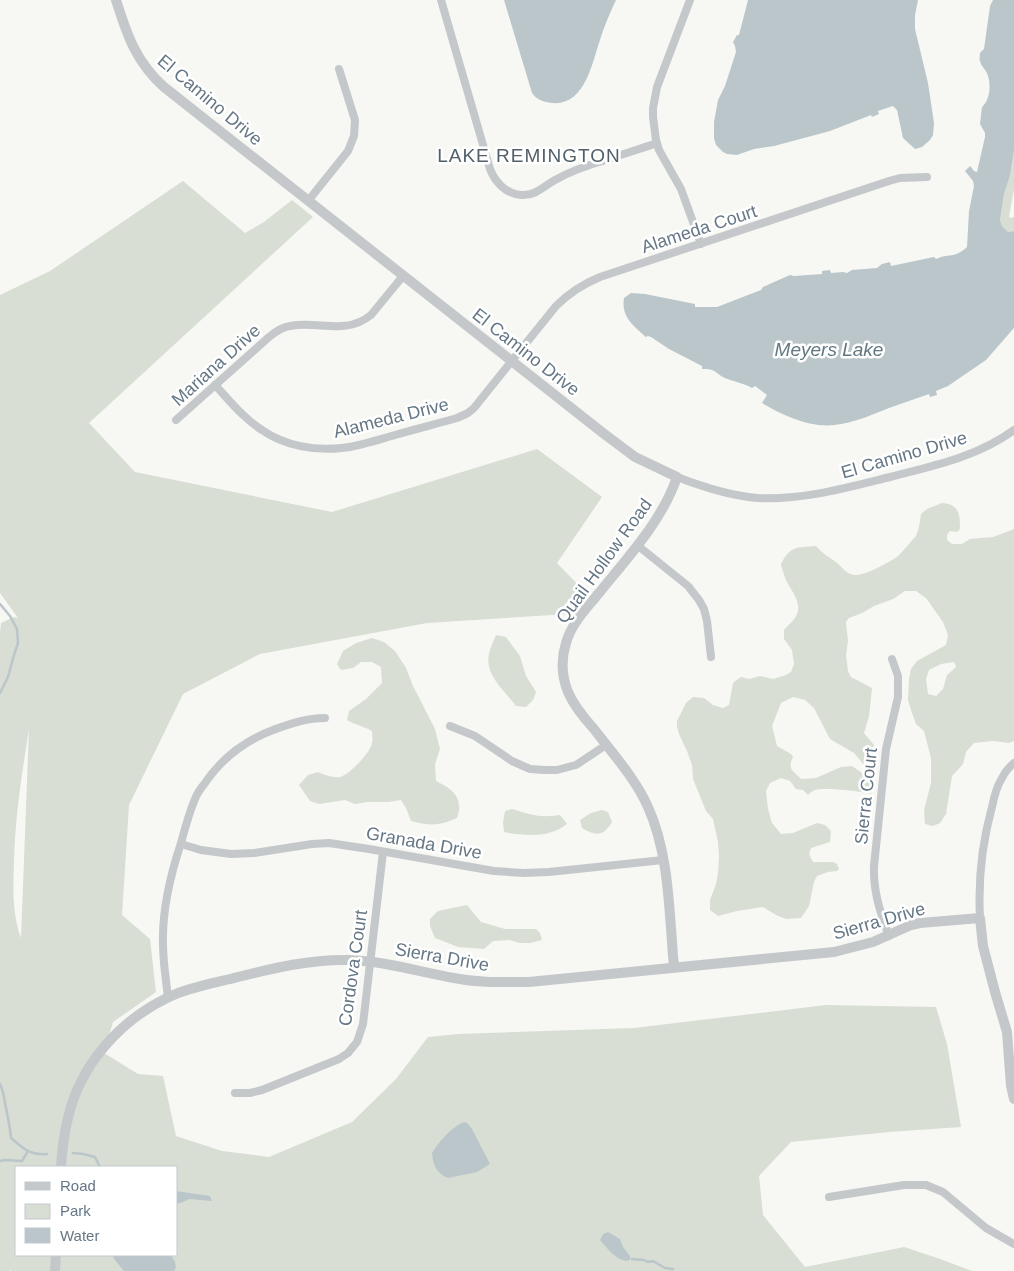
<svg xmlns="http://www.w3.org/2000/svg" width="1014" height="1271" font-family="Helvetica,sans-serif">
	<rect width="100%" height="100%" fill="#f7f7f3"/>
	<g fill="#d8ded4" fill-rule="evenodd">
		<polygon points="1014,150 1014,189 1009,217 1011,218 1014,217 1014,231 1008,232 1002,226 1000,220 1004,194 1010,176"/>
		<path d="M183,181L245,233L264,222L292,200L313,217L89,423L135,472L332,512L537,449L602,497L557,563L583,590L568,614L427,623L260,654L183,694L129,805L122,915L150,939L156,992L113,1022L104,1053L138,1074L163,1076L176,1136L222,1151L269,1157L352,1122L396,1079L428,1037L458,1034L634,1028L826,1005L936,1007L947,1044L961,1127L889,1132L791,1142L759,1176L763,1215L805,1267L904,1247L943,1260L972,1271H11V1269L10,1271H0V633L1,623L14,617L18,618L0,593V295L50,271ZM29,729L21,938C12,913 13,888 14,862C15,817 22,773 29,729ZM16,1167H176V1255H16Z"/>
		<path d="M942,503C959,504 960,514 960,529L957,532L950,531L947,535V540L952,544H962L970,539L993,537L1014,529V741L1009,743L993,741L974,743L966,752L963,764L952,776L946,814L940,823L933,826L925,824L924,810L931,783V758L924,731L916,724L911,710L908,700L909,679L911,669L917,661L946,645L948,635L943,622L926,598L916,591H905L893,599L874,606L862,613L849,618L846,622L848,641L846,655L848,671L851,677L872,688L869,716L864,733C872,744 881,747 873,763L865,766L854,753L830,739L814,708L805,700L793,697L781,703L772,726L777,746L791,754L793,757C787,770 793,770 801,779L816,778L841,767L852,766L862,773L872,777L873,786L871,794C862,791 822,787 815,790C812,791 810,793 808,795L803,790L796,789L790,781L781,778L770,783L766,791L768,809L772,823L781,834L793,833L817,823L825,825L831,831L830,842L811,848L809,854L813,862H833L837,864L839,869L837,871L828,872L817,876L814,882L809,906L801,918L786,919L776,915L763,907L737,911L718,916L710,910V900L716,884L718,873L719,856L718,842L713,819L706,811L693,779L692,765L687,751L679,734L677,727V721L686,703L693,697L704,698L713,705L723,708L729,705L733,683L738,679L741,677L749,679L760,676L773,679L786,675L791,672L794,664L792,650L784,639V630C788,625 795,620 797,614C802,603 791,590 786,580C784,575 782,569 781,564C791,545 796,548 816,546C823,554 828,556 837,563C843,568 846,574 855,575C864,576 890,562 898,556C900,555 914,538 916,536C919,530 920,521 921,514L927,509ZM954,662L956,666L955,668L947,675L943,689L936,696L928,694L926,679L929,670L941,664Z"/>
		<path d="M496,635L506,637L520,656L526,676L536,692L533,700L526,707L516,706C505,691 484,675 489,654C490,648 493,642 496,635Z"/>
		<path d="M372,638L384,642L395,651L406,668L413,686L435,729L440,749L435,764L436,781C446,786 458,792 459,805C460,809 458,814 457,818C439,826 430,826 411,821L406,808L401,800L388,802H367L355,804L345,800L319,804L310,801L299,785L308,775L318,772C325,775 332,778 340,777C349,775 371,752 372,743C373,740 372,735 372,731C364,726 355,725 347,720L349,711L366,699L382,683L381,667L372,662H361L353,668L341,670L337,664L343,651L356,643Z"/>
		<path d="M512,809C532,815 539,818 560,815L567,824C550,838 525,836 504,832L503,822L505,811Z"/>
		<path d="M602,810L608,812L612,822C603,837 596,836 582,828L580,820L591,813Z"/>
		<polygon points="467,905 481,922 505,929 536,929 540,933 542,940 530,943 520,943 509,940 493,941 484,949 458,947 435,938 430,926 430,919 438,911"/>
	</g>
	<g fill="#bbc6ca">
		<path d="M504,0H616C610,13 604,26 600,40C592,63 585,106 552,103C544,102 537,100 532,93Z"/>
		<polygon points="748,0 918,0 915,15 915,29 928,83 934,123 933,135 930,140 922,147 915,149 903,138 897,110 893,106 878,111 879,114 872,117 871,115 830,131 774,146 754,149 737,155 727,154 723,152 716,145 714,138 714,122 718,100 725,86 736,52 735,46 733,42 737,35 739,35"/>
		<path d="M993,0H1014V150L1010,176L1004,194L1000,220L1002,226L1008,232L1014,231V328L986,360L948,386L936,391L937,395L930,397L929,394C916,399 902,403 889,408C871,415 854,423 834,425C811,428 781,415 762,403L767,395L755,386L752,388C744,383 734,382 725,378C713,372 717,369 702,369V366L669,349L651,337L648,336L646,337C633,325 621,317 624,298L631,293L645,294L695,304V307H717L761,290L763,287L790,275L794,276L822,274V271L830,270L831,273L843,272L847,273L852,270L877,268L882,264L890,262L891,266L934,257L936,259C949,253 954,259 967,247L969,211L974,186L973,181L965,171L970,166L974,171L977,172L985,137V133L980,124L982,107C990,100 991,85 988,76C987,70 981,67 980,61C979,59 980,56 980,53L984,49L990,6Z"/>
		<path d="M465,1122L468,1124L472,1129L490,1164L477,1172L448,1178C437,1174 433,1165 432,1153C438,1143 453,1125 465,1122Z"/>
		<polygon points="176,1191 210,1196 212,1201 189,1199 183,1202 176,1204"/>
		<path d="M608,1232L620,1239L623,1247L630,1256V1260C619,1264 607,1248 600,1240L603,1234Z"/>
		<polygon points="113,1255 171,1255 175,1262 176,1268 174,1271 124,1271 114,1259"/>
	</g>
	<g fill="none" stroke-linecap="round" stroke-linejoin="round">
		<g stroke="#bbc6ca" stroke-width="2.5">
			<polyline points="0,604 10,616 17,629 18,643 14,655 8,677 0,693"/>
			<path d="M0,1084C4,1092 4,1099 6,1108C8,1118 10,1127 11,1138C23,1148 30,1156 47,1154"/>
			<polyline points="73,1153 83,1154 95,1157 100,1167"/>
			<polyline points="0,1161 5,1160 22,1161 28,1151"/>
			<polyline points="632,1259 644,1260 648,1262 653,1261 665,1268 673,1269"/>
		</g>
		<g stroke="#c4c8cb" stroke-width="8">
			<path d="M441,0L490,169C495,182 506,194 521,195C536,196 544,186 555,180C571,171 588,165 606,160C623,154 640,149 657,143"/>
			<polyline points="690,0 657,87 653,108 653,117 656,140 659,150 681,189 701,244"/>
			<polyline points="308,201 348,151 354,136 355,120 339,69"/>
			<path d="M215,385C230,401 243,418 262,430C285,446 315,451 342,448C360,446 377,440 395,435C415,429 436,424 457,418L468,413L474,408L556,306C569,293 583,284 600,277L889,181L900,178L927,177"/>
			<path d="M176,420L269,337C275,332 282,327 290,326C318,320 345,336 371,315L403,276"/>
			<path d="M677,477C703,487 730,496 758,498C803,500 846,488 890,477C933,466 977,457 1014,430"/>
			<polyline points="637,545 688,586 699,600 704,609 707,621 711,657"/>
			<polyline points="450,726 475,736 512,761 530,769 544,770 557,770 576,765 606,745"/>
			<polyline points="181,844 201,850 231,854 254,853 312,844 329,843 369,849 494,871 523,873 549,872 663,860"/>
			<path d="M980,918C978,880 982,843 992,807C994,797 997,786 1002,778C1005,772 1009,767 1014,763"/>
			<path d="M889,936C880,912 873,891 874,866L886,749L898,697V676L892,659"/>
			<path d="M168,997C166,980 163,962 163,944C162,909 170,876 181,843C185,828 189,813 195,799C197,793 201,788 205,783C222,758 244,741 273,730C290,724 306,718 325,718"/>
			<polyline points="235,1093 250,1093 262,1090 339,1059 348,1053 357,1042 363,1024 383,852"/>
			<polyline points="829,1197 904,1185 926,1185 943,1192 986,1228 1014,1244"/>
		</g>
		<g stroke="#c4c8cb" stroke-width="10">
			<path d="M116,0C127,35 136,62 164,87L603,433L635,457L677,477C662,521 628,557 599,593C587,608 571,624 566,643C561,659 562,677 568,692C574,706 584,718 594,729C613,754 635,778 648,807C670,856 669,915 674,967"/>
			<path d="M61,1167C62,1151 64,1134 68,1118C80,1065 120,1020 169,997C190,987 215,983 238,977C274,968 311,959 349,960C385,961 419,972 454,978C479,983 504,982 529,982L834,952L873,942L911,925L920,923L980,918L983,946L995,992L1007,1032L1011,1086L1014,1099"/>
			<polyline points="55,1271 56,1255"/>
		</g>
	</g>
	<g text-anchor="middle" stroke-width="5" stroke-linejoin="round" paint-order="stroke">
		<g font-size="18" fill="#657785" stroke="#fff">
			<text transform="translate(210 100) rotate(40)" y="6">El Camino Drive</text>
			<text transform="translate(699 229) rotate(-18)" y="6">Alameda Court</text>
			<text transform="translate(526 352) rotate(38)" y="6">El Camino Drive</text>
			<text transform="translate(216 365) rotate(-42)" y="6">Mariana Drive</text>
			<text transform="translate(391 418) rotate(-14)" y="6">Alameda Drive</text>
			<text transform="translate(904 455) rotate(-16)" y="6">El Camino Drive</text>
			<text transform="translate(604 561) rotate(-54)" y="6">Quail Hollow Road</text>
			<text transform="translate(866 796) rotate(-84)" y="6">Sierra Court</text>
			<text transform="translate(424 843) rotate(10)" y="6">Granada Drive</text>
			<text transform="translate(879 921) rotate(-16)" y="6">Sierra Drive</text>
			<text transform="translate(442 957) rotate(10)" y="6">Sierra Drive</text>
			<text transform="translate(353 968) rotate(-82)" y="6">Cordova Court</text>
		</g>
		<g font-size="19" letter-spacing="1" fill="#53606a" stroke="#fff">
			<text x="529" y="162">LAKE REMINGTON</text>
		</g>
		<g font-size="19" font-style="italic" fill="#617881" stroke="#fff">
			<text x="829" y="356">Meyers Lake</text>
		</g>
	</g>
	<rect x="15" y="1166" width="162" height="90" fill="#ffffff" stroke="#c1c9ce"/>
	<rect x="25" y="1182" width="25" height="8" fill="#c4c8cb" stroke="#c1c9ce"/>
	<text x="60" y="1191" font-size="15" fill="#657785">Road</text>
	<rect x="25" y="1204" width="25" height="15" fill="#d8ded4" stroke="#c1c9ce"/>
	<text x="60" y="1216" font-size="15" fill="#657785">Park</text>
	<rect x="25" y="1228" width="25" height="15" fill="#bbc6ca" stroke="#c1c9ce"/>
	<text x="60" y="1241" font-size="15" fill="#657785">Water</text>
</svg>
